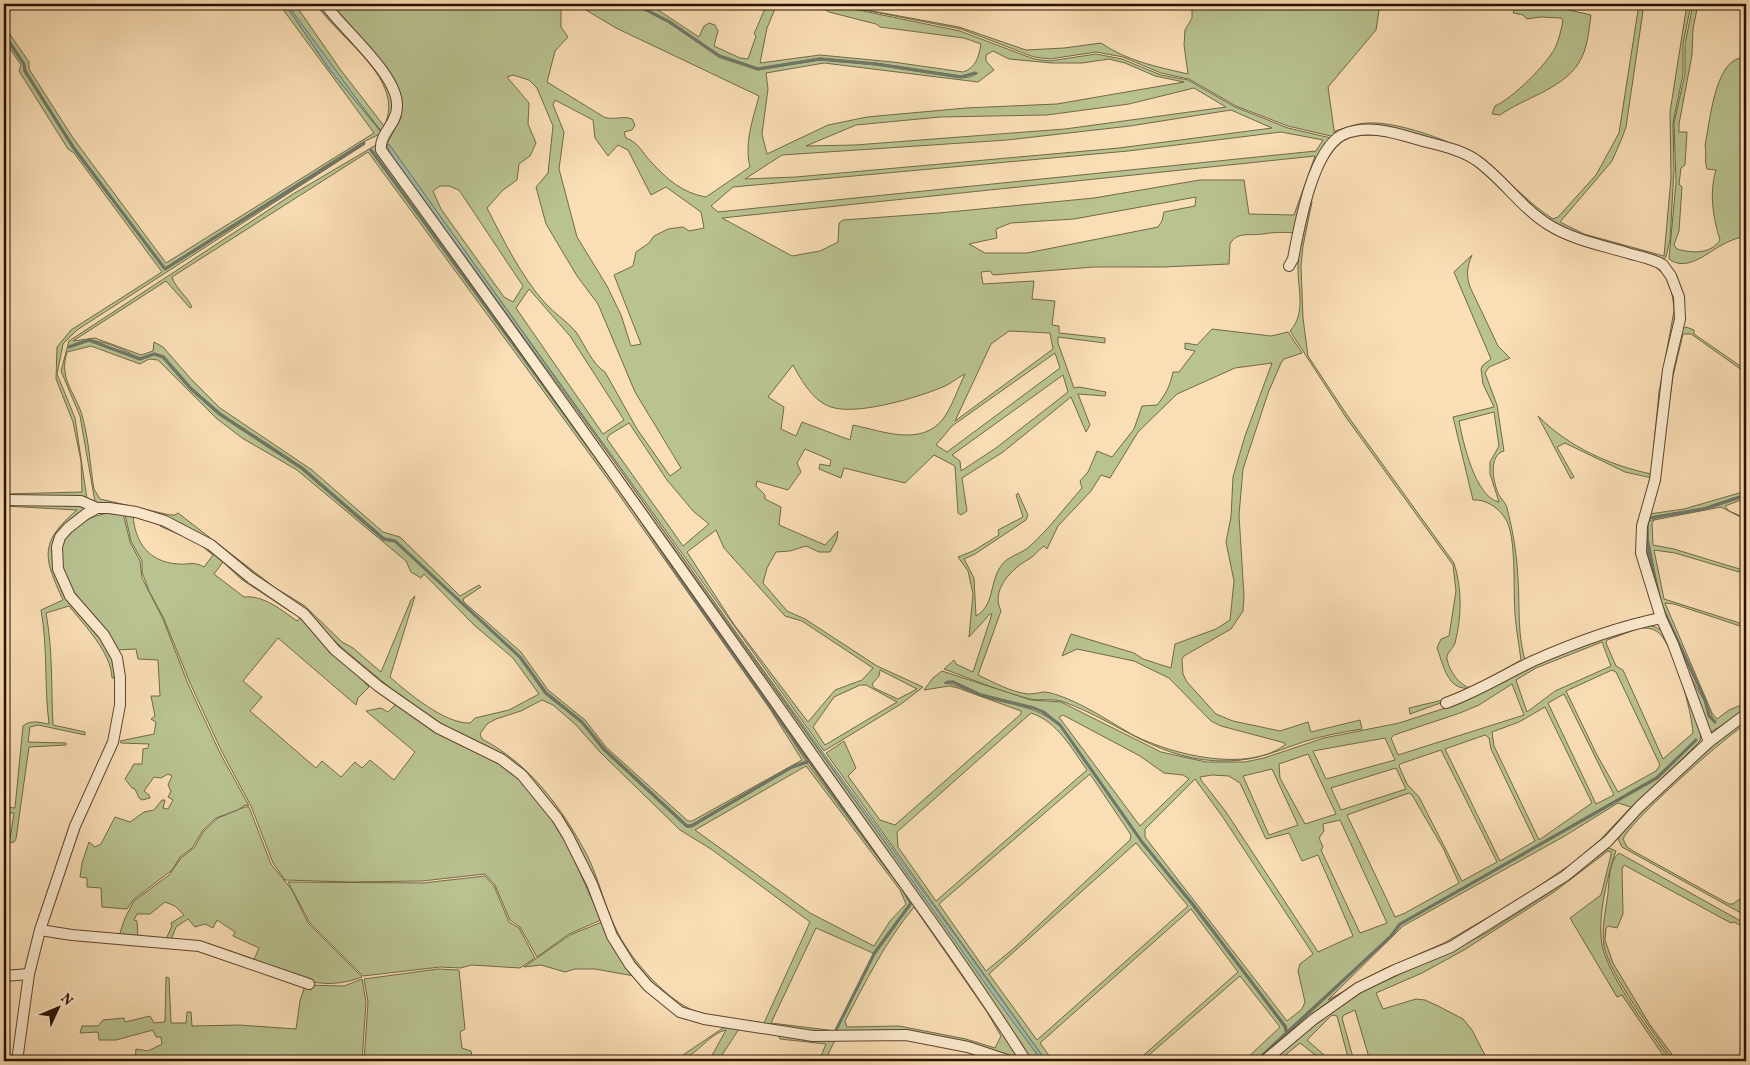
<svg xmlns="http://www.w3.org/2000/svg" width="1750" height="1065" font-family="Vollkorn,serif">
	<rect width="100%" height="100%" fill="#fadeb5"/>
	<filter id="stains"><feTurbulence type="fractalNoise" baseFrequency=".004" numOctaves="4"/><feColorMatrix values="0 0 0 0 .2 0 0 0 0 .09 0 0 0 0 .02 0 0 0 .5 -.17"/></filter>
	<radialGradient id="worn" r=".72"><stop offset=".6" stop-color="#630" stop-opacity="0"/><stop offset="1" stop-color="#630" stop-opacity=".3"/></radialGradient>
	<g fill="#b9c291" stroke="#726948" fill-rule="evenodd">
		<path d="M279,4H285L330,70L381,131L323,56L287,4H295L340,69L384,126C407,80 339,39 316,4H320L379,71L389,88L393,111L382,133L363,142L165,268L74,147L26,71C24,54 4,43 4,26L29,62V69L73,138L166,263L374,133Z"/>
		<path d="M328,4H561V27L568,37L555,51L547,82L604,117C615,121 622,115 632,119L635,125L632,130L624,132L626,138C639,143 642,152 651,162C667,179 682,193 706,197L750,167C744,143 753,119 759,96L616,28L576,4H633L669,23L719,57L758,70L820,60L876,65L961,78L970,77L978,73L961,76L876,63L820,58L758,68L720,55L670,22L636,4H649L699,37L704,26L709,23L715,25L718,31L714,46L740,58L748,59L756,36L754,34L767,4H777L767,28L760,63L820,55L893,62L963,72C976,68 979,56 981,44L964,38L880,27L876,24L829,12L815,4H829L960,31L1034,59L1050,61L1096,54L1122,59L1161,75L1188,80L1235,107L1288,128L1331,138L1296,233C1284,232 1274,232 1263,234C1251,236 1237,231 1230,244L1229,264L1164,267H1094L993,275L990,271L981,272L983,284L1034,281L1032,299L1055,301L1052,325L1059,326V333L1105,338V343L1058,337V343L1074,388L1079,387L1106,392L1105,396L1078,394L1090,425L1086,432L1071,397L1003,452L962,478L967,511L961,515L958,513L955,466L934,455L905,483L844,468L841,478L819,469L820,464L830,466L831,460L805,449L797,463L801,472L788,490L757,481L756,486L765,495V499L781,507L779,525L825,545L838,531L837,539L830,552H819L806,546L790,551L776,552L767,568L763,583L787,611L805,619L877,666L923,687L901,704L824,751L388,144L390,153L1042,1061H1031L866,821L385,147L401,118L402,106ZM993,51L1009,59L1052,63H1082L1109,59L1125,63L1155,76L1184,82L1057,104L966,108L867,117L828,125L767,154L762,134L768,89L766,73L824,63L978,82L994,70L986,61V55ZM513,75L529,80L537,88L553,126L548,173L536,187L546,224L577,276L598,304L635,392L681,468L670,476L637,429L605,372C592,364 585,345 576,332C567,321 555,314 545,303C521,276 504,241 487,208L503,190L517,180L519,164L530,156L536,143L528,124L529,103L507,77ZM1194,88L1226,107L1065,129L855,145L806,146L856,125L940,117L1047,115L1129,104ZM555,100L593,120L595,138L608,156L618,145L628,150L651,195L666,187L701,212L704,228L689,231L683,227L668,229L654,236L649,243L636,252L633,266L614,275L641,344L631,346L621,315L607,286L577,237L559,169L564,132L553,105ZM1231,110L1272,128L1119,148L796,177L745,179L782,155L1007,140L1130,126ZM1281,132L1323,140L1316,151L718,212L711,206L733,187L1128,151ZM1315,156L1294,215L1249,214L1244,180H1200L1094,198L939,213L843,220L839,223L838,242L820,251L792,256L722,218ZM440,186H449L459,190L523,286L513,302L504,297L441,209L433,191ZM1196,197L1195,206L1164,212L1162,221L1158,227L1027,253H985L969,244L997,238L996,229L1011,223L1074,219ZM529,289L570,336L624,420L603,434L516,308ZM1009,331L1050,333L1053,349L955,421L991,344ZM1055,353L1060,368L947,452L936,445L952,426ZM793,365C801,380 814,402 831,407C857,416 920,397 945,386C952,383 958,377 965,374C958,388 952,407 943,419C921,447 882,431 853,425L850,440L802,422L796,436L781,429L784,407L768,397ZM1063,375L1068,392L996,448L961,471L960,461L952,455ZM629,423L667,480L694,512L709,524L683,546L607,439L609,435ZM716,530L724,548L785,616L802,621L873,668L862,680L835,690L808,722L733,623L687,552ZM880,670L917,689L898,699L874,688L872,684L879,676ZM860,685H866L897,702L825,745L813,727L834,697Z"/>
		<path d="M834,4L959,27L1026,50L1064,48L1101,43C1127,61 1158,67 1188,74L1184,45L1185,30L1192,18V8L1194,4H1380L1376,30L1328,87L1335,137L1288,126L1236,106L1189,79L1161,73L1123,57L1096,52L1050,59L1034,57L961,29Z"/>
		<path d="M1516,4H1543L1591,15C1589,29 1588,44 1582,57C1568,88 1525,97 1500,115L1492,114L1495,106C1513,98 1546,65 1555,48C1559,40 1561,30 1563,21L1561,18L1540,17L1527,19L1523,15L1513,13Z"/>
		<path d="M1639,4H1644L1626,127L1622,138L1612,161L1560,222L1584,234L1664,256L1671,178L1670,112L1687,4H1691L1683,44V74L1673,123L1674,170L1670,240L1666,257L1662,260L1583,237L1551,224L1490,168L1399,130L1336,136L1335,131C1346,128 1357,123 1368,123C1401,121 1468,146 1492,167C1513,185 1530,204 1553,219L1558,217L1596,175L1619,133Z"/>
		<path d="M1693,4H1698L1693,29L1692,55L1679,124V132H1687L1685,165L1681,168L1679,184L1682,187L1679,231L1674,245L1677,249C1691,253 1710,255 1720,240C1713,218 1709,193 1716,170L1707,169C1704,160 1707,153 1705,145C1710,123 1714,64 1740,58L1746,62V235C1738,238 1728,241 1720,246C1706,254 1686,272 1669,259L1676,182L1674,123L1685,74V44Z"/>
		<polygon points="4,36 23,64 24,71 72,147 165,270 365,144 77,330 63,344 57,374 75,418 87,499 4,498 4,494 82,492 81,461 73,422 56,379 57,347 71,330 162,272 74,153 68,149 19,71 21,65 4,40"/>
		<path d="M1367,132C1391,132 1447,146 1468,158C1483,165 1494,179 1506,191L1505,194C1499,183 1483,169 1472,162C1450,148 1369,125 1345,140C1327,151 1317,180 1311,199L1312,202L1303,246L1301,266L1303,318L1308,356L1347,415L1454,563C1462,588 1462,616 1455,643C1453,649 1446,653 1447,659C1449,670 1459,686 1471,688L1521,660C1519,645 1516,629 1515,614C1513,591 1517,535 1505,518C1498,507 1485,499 1473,500L1453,417L1494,407L1483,384L1481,369L1483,365L1491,359L1454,272L1472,255C1467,267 1466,275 1470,287L1498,346L1510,358L1489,367L1485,373L1497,405L1504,451C1488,455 1493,483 1499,495C1501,499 1506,503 1507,508C1513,531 1517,555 1518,579C1520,607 1517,636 1526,663C1509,672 1468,702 1451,681C1444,672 1441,659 1437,648L1441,639L1449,636L1456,591L1453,565L1345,416L1290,331C1307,313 1297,287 1298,265C1299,234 1315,157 1341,139C1349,134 1358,133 1367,132ZM1494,412L1499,446L1490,462V474L1499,502C1475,497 1463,442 1459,421Z"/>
		<path d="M376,145L386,165L644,519L761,686L810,761L903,884L1019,1057L1018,1060L971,1044L902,1031L877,1030L824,1034L807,1033L701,1016L678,1007L666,998L625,952L610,926L590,872L559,815L532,780L514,764L487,748L447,729L418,711L341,647L308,614L256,578L202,535L156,514L95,502L80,416L61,371L69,341L293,194ZM372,150L611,477L772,705L808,761L903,888L912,903L875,954L836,1031L771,1023L816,928L873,953L910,903L901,888L807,763L792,768L692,827H686L603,750L581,722L545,694L520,658L395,542L383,540L301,469L219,415L191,390L163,358L154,354L140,360L89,341L69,347C92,332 118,348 140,358L154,353L164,356L192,388L220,413L302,467L384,538L395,540L521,657L546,692L582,721L605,749L687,825H691L791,767L806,761L770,706L610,478ZM368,152L610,482L770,709L802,760L692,821H688L606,747L585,720L548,690L521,652L464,602L463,599L481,587L479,585L460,596L400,537L383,532L312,470L220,408L191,379L163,347L154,342L153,351L141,355L95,338L73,341L166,281L190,308L192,307C187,296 176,289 172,277ZM91,346L140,364L149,359L158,360L216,418L242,438L297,470L406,561L411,572L421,578L424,574L474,625L513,658L539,694L509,710L475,718L470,723C445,724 408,693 390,677L415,596L411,600L381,672L353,648L342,642L305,606L274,587L178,513L175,515H170L100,499L94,489C90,466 89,441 83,419C77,393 58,381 67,352ZM542,700L553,705L575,724L601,753L680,830L711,849L810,922L764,1023C742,1019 709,1018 690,1009C662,995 629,957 616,929C604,905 599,879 587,855C562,808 530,764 482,739L480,734L487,724L496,719L521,711ZM806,766L900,890L906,904L890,921L874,946L810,913L695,830ZM914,907L987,1012L1001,1036L995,1048L966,1039L899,1026L847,1027L845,1021C866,981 885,942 914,907Z"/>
		<path d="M1507,195L1533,218L1663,268L1679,310L1652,478L1625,472L1565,443L1557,447L1574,477L1571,479L1538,416C1569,447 1609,465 1651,474L1659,392L1674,311C1673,294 1670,277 1655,267L1546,228L1532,219Z"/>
		<path d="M1686,327L1694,330V334L1746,370V373L1691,334H1683L1673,376L1657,491L1649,514L1684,509L1746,491V494L1703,508L1650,517C1631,539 1687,678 1704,700L1709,716L1715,723L1662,605L1652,560L1648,538V522L1658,517L1716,506L1746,496V498L1725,506L1729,511L1746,518V520L1721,507L1654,520L1652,523L1653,545L1674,549L1746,571V574L1675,553L1654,550L1664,599L1746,625V628L1674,604L1665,603L1712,713L1717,719L1729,710L1746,703V710L1711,732L1708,729L1692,682L1663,615L1644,541V524L1661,459L1670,372L1680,330Z"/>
		<path d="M1212,329L1271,336L1288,332L1302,353L1284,359L1281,363L1268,393L1243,469L1239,515L1244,596L1243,611L1231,629L1184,656L1182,659L1183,674L1187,682L1216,714L1233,721L1280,731L1308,722L1311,732L1360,720L1362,729C1342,732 1322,736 1303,742C1277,751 1255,761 1226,761C1160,762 1121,723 1064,702C1054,698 1041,701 1030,699C1001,692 972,679 944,669L954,660L956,664L973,672L992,614H990L969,637L973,594L968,571L958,557L973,551L999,535L998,530L1023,517L1016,495L1018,493L1028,515L1026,520L975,554L964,559L974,578L976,616C995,605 989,583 1001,566C1007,556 1022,554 1030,546C1049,529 1065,507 1082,488L1080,481L1088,472L1097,451L1112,457L1134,429L1142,406L1157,405C1166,394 1170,386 1173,372H1179L1195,351L1185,349V343L1197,345ZM1272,363L1245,436L1233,477L1231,517L1226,542L1234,581L1230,620L1216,629L1175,644L1171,668L1143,659L1134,653L1071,634L1062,656L1077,649L1134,661L1169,678L1211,721L1221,726L1285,743V745C1247,773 1174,755 1135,736C1113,724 1092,709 1068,699C1060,696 1051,692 1043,692C1038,693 1033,694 1028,694C1011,692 993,682 978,675L1001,611C990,589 1013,568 1029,559C1035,556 1039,549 1044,546L1047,549L1058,526L1091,491L1101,475L1110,478L1138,432L1177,394L1235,368Z"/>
		<path d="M4,502L87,507L71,522L54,557L91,626L113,656L116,678H112C111,652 85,626 69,606L46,613C53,651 51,687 53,725L85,732V735L38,725L30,727L28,742L66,743V745L29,747L16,839L14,842L4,844V841L10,839L14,813H4V807L15,808L23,726C31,719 40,723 49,724C44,686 48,648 41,610L63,600C44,558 38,543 77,510L4,506Z"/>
		<path d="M108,513H123L130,542L140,561L142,578L163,619L188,684L220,753L249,806L245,805L238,810L216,818L203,830L192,848L180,857L172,870L133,900L127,909L102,907L101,888L87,887V878L80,877L82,863L89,842L95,847L101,844L115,817L130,822L144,812L154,810L162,800H165L163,808L168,809L173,800L168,797L171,791L168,785L172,776L168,774L161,778L154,777L144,791L149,795L150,798L142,800L139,798L135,789L132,788L125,779L134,764H142L143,749L148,748L149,744L121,743L120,741L154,734L156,722L151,719L155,716L151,696H160L158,660L138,659L136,649L117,650C100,628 74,605 64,578C50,543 75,519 108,513Z"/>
		<path d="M125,514L133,515C135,543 149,562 178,564C188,565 194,561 204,567L213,555L198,543L160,526L162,522L185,533L293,609L291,612L241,579L223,562L214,574L244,597C264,595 281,610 297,621L302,616L369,687L358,698L356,705L278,638L243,681L262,697L250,711L316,768L322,761L341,777L355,762L362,768L370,760L394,780L415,752L366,711L381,708L388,712L396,704L519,776L560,828L601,920L569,934L537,957L520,927L510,920L495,885L485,874L422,881L350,882L285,880L273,863L251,806L222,752L190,683L164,619L149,591L142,572V561L131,541Z"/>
		<path d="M1647,625C1654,626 1662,629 1666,636C1675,648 1705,730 1700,741C1680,762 1658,781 1638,802C1614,826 1593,849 1567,870C1540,891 1510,909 1481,926C1442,950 1396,961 1357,984C1321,1005 1290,1034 1259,1061L1391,937L1400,925L1657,778L1697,739L1656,777L1399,924L1390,936L1288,1033L1286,1026L1194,904L1143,842L1061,725L1044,711L1034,708L981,694L953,681L944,683C957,684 967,691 980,696C1009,705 1036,705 1060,726L1142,843L1193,905L1284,1027L1286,1034L1255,1061H1244L1280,1027L1240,976L1142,1061H1137L1238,972L1191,909L1040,1043L1053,1061H1046L826,753L844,741L856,768L848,776L880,820L895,825L1021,714V711L958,688L949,686L924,690L933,678L942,671L1031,700L1061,702L1161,752L1206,762H1245L1264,758L1324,738L1399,723L1461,703L1532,665L1634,626ZM1640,628C1647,628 1653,628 1659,633C1674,647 1692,712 1693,733L1663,759L1623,670L1616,666L1606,643L1607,640ZM1602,642L1611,666L1555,691L1527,712L1516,680L1536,668ZM1612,670L1616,672L1660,765L1656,771L1618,792L1597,755L1566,691ZM1512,684L1524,715L1398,755L1391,738L1394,735L1460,713L1479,705ZM1564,694L1614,795L1596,804L1548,703ZM1545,707L1592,803L1539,840L1494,746L1492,732L1519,722ZM1031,713C1058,722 1071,748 1087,770L936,901L898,847L897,832ZM1063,715L1140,756L1164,773L1183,775L1189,779L1140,826L1059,717ZM1485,735L1489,738L1491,749L1535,841L1500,861L1445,749ZM1385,738L1395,760L1326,779L1313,751ZM1441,750L1497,862L1462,881L1419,797L1407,784L1399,766L1400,764ZM1308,754L1336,814L1305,824L1280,778L1279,764ZM1396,768L1406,789L1341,810L1331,788ZM1272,769L1298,825L1269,835L1243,776ZM1090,774L1131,835L1130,840L1013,949L986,971L939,904ZM1212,775L1229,776L1240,783L1266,839L1289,833L1302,861L1318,855L1353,936L1318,952L1226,812L1201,780L1200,777ZM1195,779L1222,816L1313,954L1300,964L1298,971L1305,1002L1302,1009L1287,1021L1145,837V829ZM1409,793L1412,795L1443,848L1459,883L1405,913L1395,917L1347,815ZM1618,803L1631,807L1601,839L1574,862L1523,897L1444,943L1384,969L1328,1000L1403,926L1563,837ZM1340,820L1387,923L1360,933L1321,850L1323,847L1319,838L1324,831L1323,824ZM1136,843L1188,906L1037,1040L989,974Z"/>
		<polygon points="1447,699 1446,701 1410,714 1409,708"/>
		<path d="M1746,719V724C1725,737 1631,820 1623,839L1627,847L1635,852L1729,904H1733L1746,894V912L1741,913L1622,847L1618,839C1625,827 1636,817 1645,807C1676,775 1711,746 1746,719Z"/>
		<path d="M245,807H249L271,864L292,890L308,923L362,977C320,993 292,976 253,962L259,948L233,936L235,932L217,920L213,928L205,924L195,927L188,919L176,927L171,940L166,939L172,926L171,923L184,915L175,906L165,902L150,914H137L134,920L137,921L138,936H119L125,918L134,901L169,875L181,858L194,848L204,831L218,818Z"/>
		<path d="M1609,848L1616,851C1607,876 1596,923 1603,949C1612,982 1651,1032 1671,1061H1667L1622,995L1617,997L1570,918L1601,895L1611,855V852L1608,851L1554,892L1464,950L1422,973L1376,993L1383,1009L1416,999L1425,1000L1438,1006L1463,1019L1472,1030L1488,1061H1370L1355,1010L1344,1015L1342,1018L1354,1061H1349L1337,1016L1332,1015L1307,1040L1331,1061H1323L1300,1043L1278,1061H1270L1314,1024L1364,990L1448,953L1488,932L1558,887Z"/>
		<path d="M1619,853L1746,924V928L1734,922L1731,923L1624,865L1622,869L1623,914L1617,928L1608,926L1606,928L1605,940L1613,963L1650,1025L1677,1061H1673C1655,1034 1610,976 1604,946C1601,929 1606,910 1608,893C1609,881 1609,861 1619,853Z"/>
		<polygon points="485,876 494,886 509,922 519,928 535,958 520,968 471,965 461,968 440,967 363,976 310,923 288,882 423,883"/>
		<polygon points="602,922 634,976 595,969 575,969 565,972 541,965 524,967 570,935"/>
		<polygon points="438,969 459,970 465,1029 460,1032 462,1048 471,1051 473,1061 364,1061 368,1002 364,979"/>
		<polygon points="166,977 169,978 171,1023 186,1023 187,1012 191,1012 192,1026 239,1025 296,1029 300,1001 305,985 344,986 362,979 366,1002 362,1061 135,1061 136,1049 148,1051 162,1044 161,1037 156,1037 153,1030 116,1040 99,1040 98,1032 80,1033 82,1026 98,1026 103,1020 124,1018 125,1022 150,1016 154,1023 165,1022"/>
		<path d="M726,1026L739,1029L718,1061H709L726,1030C707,1034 694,1061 674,1061Z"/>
		<polygon points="778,1035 835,1040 825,1061 819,1061 826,1044 780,1039"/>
	</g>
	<g fill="#9ebcae" stroke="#707768">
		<polygon points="285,4 287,4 381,132 330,70"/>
		<polygon points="389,144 733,628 1046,1061 1042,1061 997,1000 615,463 390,153 387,145"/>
	</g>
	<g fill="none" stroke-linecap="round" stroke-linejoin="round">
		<g stroke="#707768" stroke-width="3">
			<polyline points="635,4 670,22 719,56 758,69 820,59 876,64 961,77 975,73"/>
			<polyline points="4,34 24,64 25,71 73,147 165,269 364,143"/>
			<polyline points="371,150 604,468"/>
			<polyline points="69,347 89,340 140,359 154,354 163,357 191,389 220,414 302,468 384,539 395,541 520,657 546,693 582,722 604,749 687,826 691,826 792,767 807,762"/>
			<path d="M642,522C722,641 805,757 890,872"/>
			<polyline points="1656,584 1647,538 1647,521 1650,518 1704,509 1746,495"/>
			<polyline points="1662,607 1705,700 1709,716 1715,722"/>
			<polyline points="947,682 953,682 981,695 1034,708 1043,712 1060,725 1142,842 1193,905 1285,1026 1287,1034"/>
			<polyline points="836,1030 874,954 911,903 903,889"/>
			<polyline points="1256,1061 1391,936 1400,924 1657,778 1696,740"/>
		</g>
		<defs>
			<g id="minor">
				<path d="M325,4C343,30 399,75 397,107C397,124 379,134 381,150C527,351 671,554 814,757C885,858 960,957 1026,1061"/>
				<path d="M1289,266L1293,259C1299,228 1312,151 1342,135C1366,124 1393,132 1416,139C1436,145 1458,148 1476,160C1503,179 1521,208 1549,225C1573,240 1605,246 1631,254C1642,257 1654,259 1663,265L1671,276L1679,297L1680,319L1668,370L1655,480L1642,526L1641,553L1661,618L1673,644L1709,742"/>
				<polyline points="4,500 81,501 97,508"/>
				<path d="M1446,703C1477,692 1504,675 1533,661C1574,643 1617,627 1661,618"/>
				<polyline points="40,930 72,935 199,946 309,984"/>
				<polyline points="4,976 29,974"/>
				<polyline points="17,1061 29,974 40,930 75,826 113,742 120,705 120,677 117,658 104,635 70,596 58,569 57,547 60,537 68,528 86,514 97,508 109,508 136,512 165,521 211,545 251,578 304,614 335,650 378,686 438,728 501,759 522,775 557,818 568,836 592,884 612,936 630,965 648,986 680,1012 704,1019 813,1036 906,1035 968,1047 1010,1061"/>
				<polyline points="1264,1061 1314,1019 1358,988 1395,970 1451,947 1565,876 1608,841 1639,807 1709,742 1746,714"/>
			</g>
		</defs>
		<use href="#minor" stroke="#5f442d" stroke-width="12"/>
		<use href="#minor" stroke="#fceacf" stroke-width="10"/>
	</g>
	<rect width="1750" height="1065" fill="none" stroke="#fadeb5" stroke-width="20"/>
	<rect x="5" y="5" width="1740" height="1055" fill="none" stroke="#2b1000" stroke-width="2.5"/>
	<rect x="10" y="10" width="1730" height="1045" fill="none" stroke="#2b1000"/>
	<g transform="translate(58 1008) rotate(46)" stroke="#fceacf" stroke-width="4" paint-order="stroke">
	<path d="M0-4L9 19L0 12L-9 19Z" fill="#2b1000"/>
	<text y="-8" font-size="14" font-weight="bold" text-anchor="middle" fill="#2b1000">N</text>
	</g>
	<rect width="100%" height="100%" filter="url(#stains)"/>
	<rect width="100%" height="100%" fill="url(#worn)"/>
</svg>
